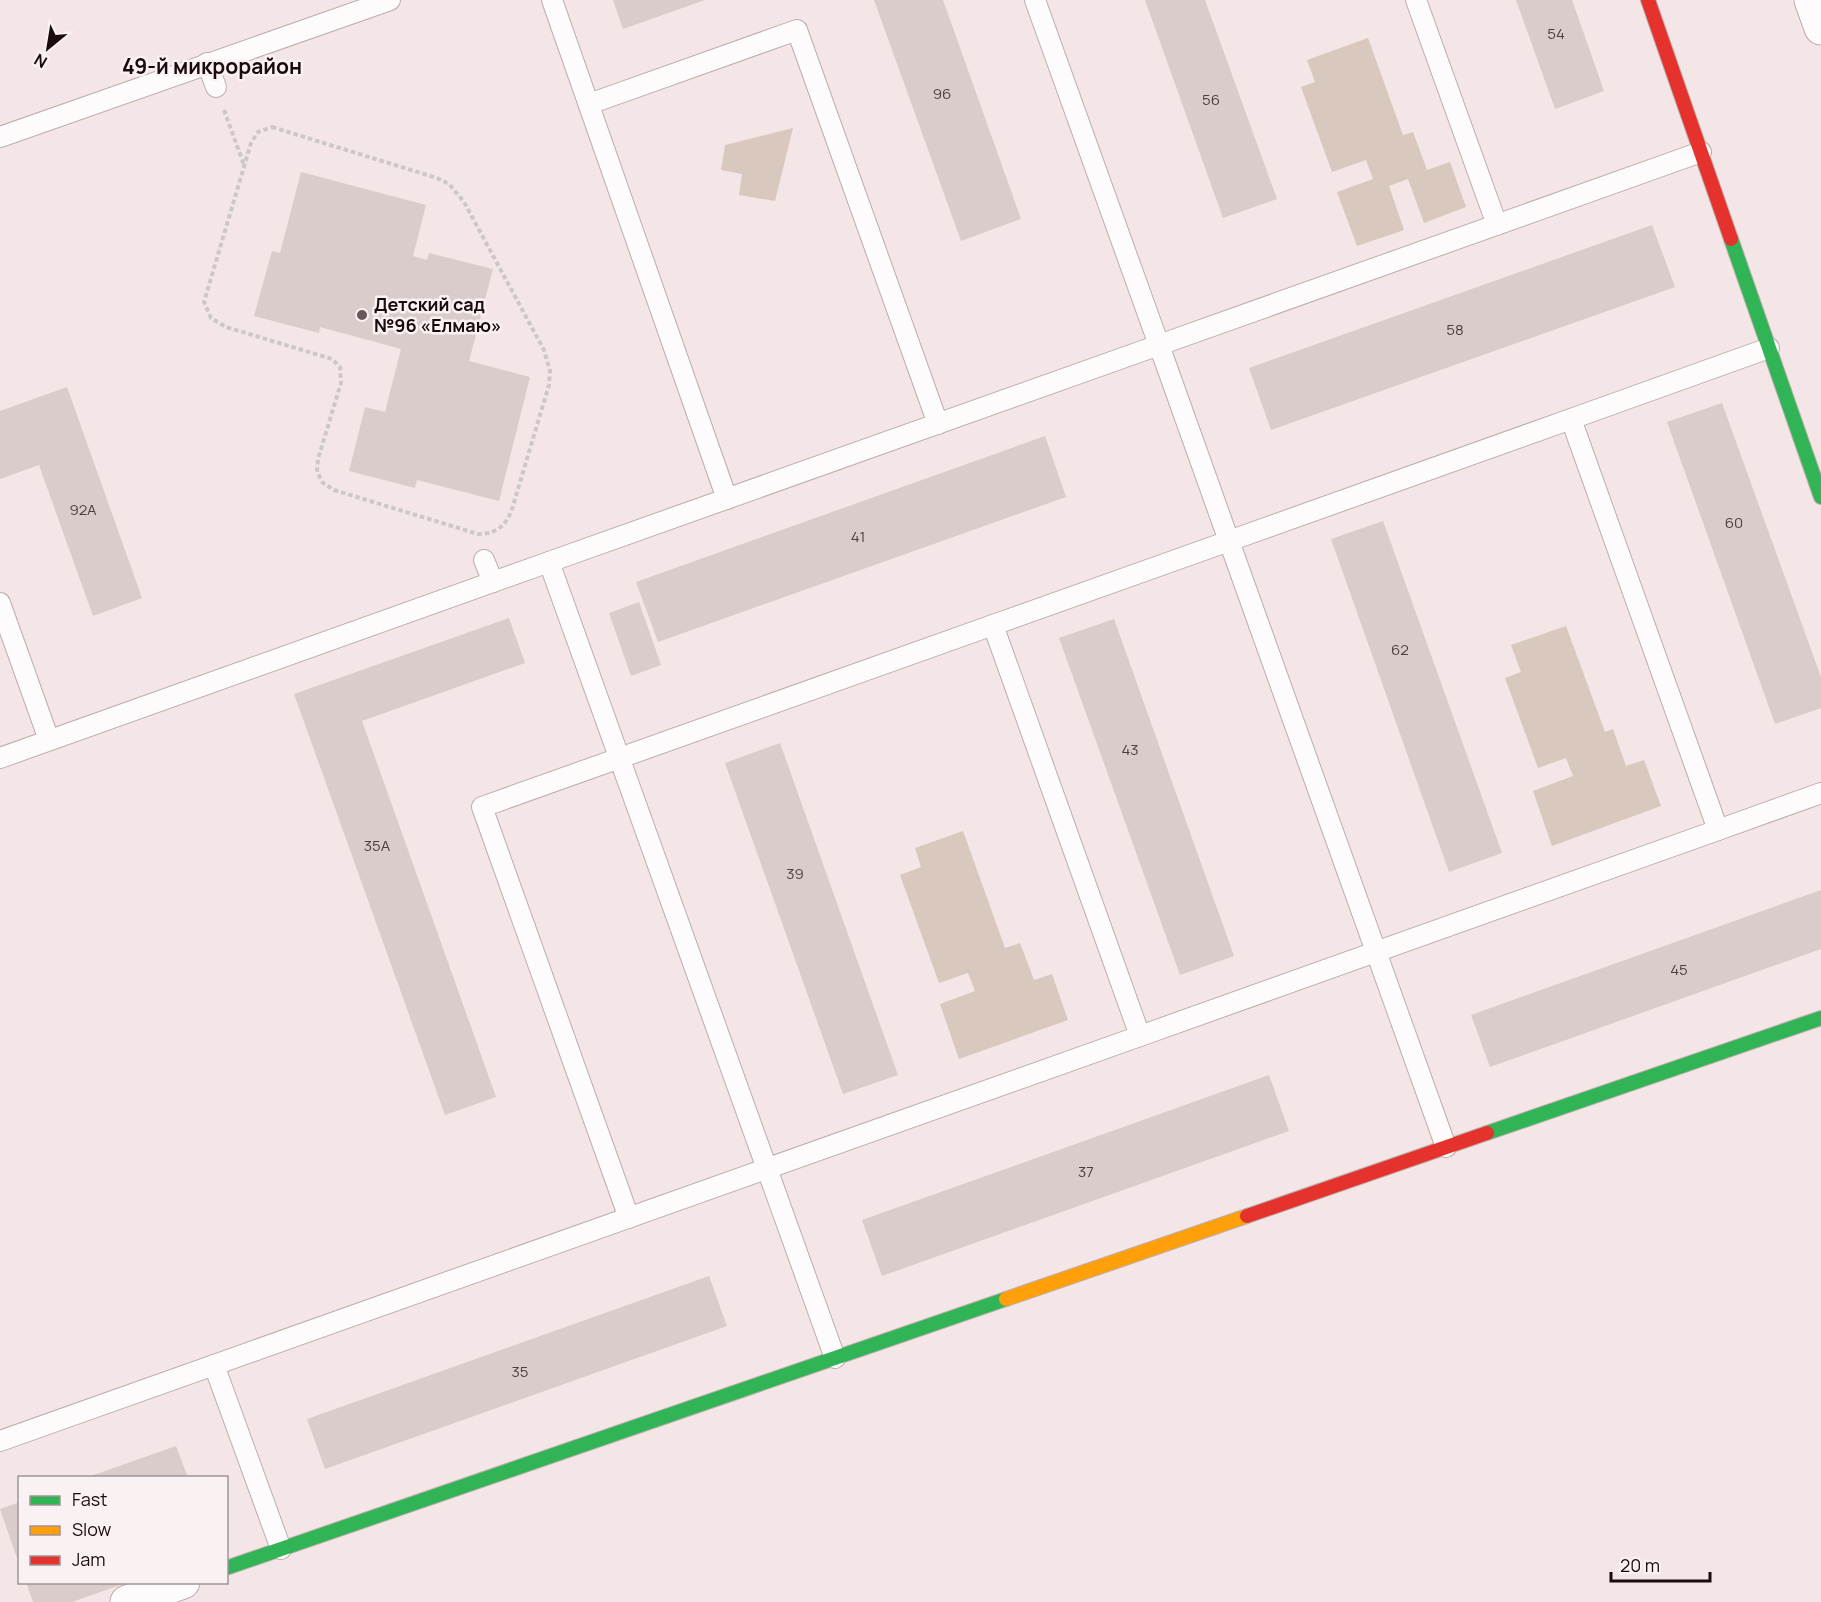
<svg xmlns="http://www.w3.org/2000/svg" width="1821" height="1602" font-family="Manrope,sans-serif">
	<rect width="100%" height="100%" fill="#f4e5e6"/>
	<g fill="#d8c8be">
		<polygon points="1368,38 1403,135 1413,132 1427,170 1450,162 1466,207 1424,223 1408,179 1389,186 1404,230 1357,246 1337,192 1373,179 1366,160 1332,172 1301,87 1315,82 1307,60"/>
		<polygon points="793,128 775,201 739,195 742,174 721,170 725,145"/>
		<polygon points="1566,626 1605,732 1613,729 1626,766 1644,760 1661,806 1552,846 1533,791 1573,776 1566,758 1538,768 1505,678 1521,672 1511,645"/>
		<polygon points="963,831 1005,948 1020,943 1034,980 1052,974 1068,1020 959,1059 940,1004 975,991 968,973 939,983 900,875 921,867 915,848"/>
	</g>
	<g fill="#daccca">
		<polygon points="613,0 705,0 623,29"/>
		<polygon points="874,0 943,0 1021,219 961,241"/>
		<polygon points="1145,0 1205,0 1277,199 1223,218"/>
		<polygon points="1516,0 1572,0 1604,91 1555,109"/>
		<polygon points="301,172 426,205 413,256 427,260 429,253 493,269 469,361 530,377 499,501 417,480 415,488 349,471 365,407 385,412 401,349 320,327 319,333 254,316 272,251 280,253"/>
		<polygon points="1652,225 1675,287 1271,430 1249,368"/>
		<polygon points="67,387 142,598 93,616 39,465 0,479 0,411"/>
		<polygon points="1722,403 1821,677 1821,708 1775,724 1667,422"/>
		<polygon points="1045,436 1066,497 658,642 636,582"/>
		<polygon points="1383,521 1502,853 1449,872 1331,539"/>
		<polygon points="639,602 661,665 631,676 609,613"/>
		<polygon points="509,618 525,663 362,721 496,1097 445,1115 294,694"/>
		<polygon points="1114,619 1234,956 1180,975 1059,638"/>
		<polygon points="780,743 898,1075 843,1094 725,763"/>
		<polygon points="1821,890 1821,949 1490,1067 1471,1015"/>
		<polygon points="1269,1075 1289,1131 882,1276 862,1220"/>
		<polygon points="709,1276 727,1326 325,1469 307,1419"/>
		<polygon points="176,1446 188,1478 88,1478 88,1477"/>
		<polygon points="20,1502 20,1564 19,1564 0,1509"/>
		<polygon points="26,1582 126,1582 126,1583 72,1602 33,1602"/>
	</g>
	<g fill="none" stroke-linecap="round" stroke-linejoin="round">
		<defs>
			<g id="lane">
				<polyline points="552,0 727,499"/>
				<polyline points="1416,0 1497,225"/>
				<polyline points="207,63 216,87"/>
				<polyline points="589,104 797,30 938,424"/>
				<polyline points="0,137 390,0"/>
				<polyline points="1701,152 1159,345 1229,541 993,625 1140,1036 1718,830"/>
				<polyline points="1769,348 1571,419 1718,830 1821,793"/>
				<polyline points="484,560 493,582"/>
				<polyline points="0,603 49,740"/>
				<polyline points="0,758 549,562"/>
				<polyline points="1446,1147 1229,541 1571,419"/>
				<polyline points="629,1218 482,807 993,625"/>
				<polyline points="835,1358 549,562 1159,345 1035,0"/>
				<polyline points="214,1365 281,1549"/>
				<polyline points="0,1441 1140,1036"/>
			</g>
			<g id="street">
				<polyline points="1811,0 1821,28"/>
				<polyline points="127,1602 183,1582"/>
			</g>
			<g id="fast">
				<polyline points="1731,239 1821,497"/>
				<polyline points="1487,1133 1821,1018"/>
				<polyline points="226,1568 1006,1299"/>
			</g>
			<polyline id="slow" points="1006,1299 1247,1216"/>
			<g id="jam">
				<polyline points="1648,0 1731,239"/>
				<polyline points="1247,1216 1487,1133"/>
			</g>
		</defs>
		<use href="#lane" stroke="#bcaeae" stroke-width="22"/>
		<use href="#street" stroke="#bcaeae" stroke-width="35"/>
		<use href="#fast" stroke="#bcaeae" stroke-width="16"/>
		<use href="#slow" stroke="#bcaeae" stroke-width="16"/>
		<use href="#jam" stroke="#bcaeae" stroke-width="16"/>
		<g stroke="#cdc8c8" stroke-width="4" stroke-dasharray="4.5 3" stroke-linecap="butt">
			<polyline points="224,110 244,165"/>
			<path d="M272,127L437,178L449,184L464,202L544,350L550,371L549,385L512,509C506,526 496,534 478,534L334,490L323,483L317,472L318,459L341,383L340,367L332,359L226,327L211,318L204,302L251,143L258,132Z"/>
		</g>
		<use href="#lane" stroke="#fdfbfb" stroke-width="20"/>
		<use href="#street" stroke="#fdfbfb" stroke-width="33"/>
		<use href="#fast" stroke="#30b455" stroke-width="14"/>
		<use href="#slow" stroke="#ff9f0a" stroke-width="14"/>
		<use href="#jam" stroke="#e5322d" stroke-width="14"/>
	</g>
	<circle fill="#665859" stroke="#faf1f2" stroke-width="2" cx="362" cy="315" r="6"/>
	<g text-anchor="middle" stroke-width="5" stroke-linejoin="round" paint-order="stroke">
		<g font-size="15" fill="#4c3e3e">
			<text x="1556" y="39">54</text>
			<text x="942" y="99">96</text>
			<text x="1211" y="105">56</text>
			<text x="1455" y="335">58</text>
			<text x="83" y="515">92А</text>
			<text x="1734" y="528">60</text>
			<text x="858" y="542">41</text>
			<text x="1400" y="655">62</text>
			<text x="1130" y="755">43</text>
			<text x="377" y="851">35А</text>
			<text x="795" y="879">39</text>
			<text x="1679" y="975">45</text>
			<text x="1086" y="1177">37</text>
			<text x="520" y="1377">35</text>
		</g>
		<g font-size="18" font-weight="bold" fill="#1a0c0d" stroke="#faf1f2" text-anchor="start">
			<text x="374" y="311">Детский сад<tspan x="374" dy="21">№96 «Елмаю»</tspan></text>
		</g>
		<g font-size="21" font-weight="bold" fill="#1a0c0d" stroke="#faf1f2">
			<text x="212" y="74">49-й микрорайон</text>
		</g>
	</g>
	<rect x="18" y="1476" width="210" height="108" fill="#faf1f2" stroke="#a09596" stroke-width="1.5"/>
	<rect x="30" y="1496" width="30" height="9" fill="#30b455" stroke="#a09596" stroke-width="1.5"/>
	<text x="72" y="1506" font-size="18" fill="#1a0c0d">Fast</text>
	<rect x="30" y="1526" width="30" height="9" fill="#ff9f0a" stroke="#a09596" stroke-width="1.5"/>
	<text x="72" y="1536" font-size="18" fill="#1a0c0d">Slow</text>
	<rect x="30" y="1556" width="30" height="9" fill="#e5322d" stroke="#a09596" stroke-width="1.5"/>
	<text x="72" y="1566" font-size="18" fill="#1a0c0d">Jam</text>
	<g transform="translate(48 48) rotate(210)" stroke="#faf1f2" stroke-width="4.5" paint-order="stroke">
	<path d="M0-4.5L10 22L0 15L-10 22Z" fill="#1a0c0d"/>
	<text y="-9" font-size="16" font-weight="bold" text-anchor="middle" fill="#1a0c0d">N</text>
	</g>
	<path d="M1611 1572v9h99v-9" fill="none" stroke="#1a0c0d" stroke-width="3"/>
	<text x="1620" y="1572" font-size="18" fill="#1a0c0d" stroke="#faf1f2" stroke-width="4.5" paint-order="stroke">20 m</text>
</svg>
